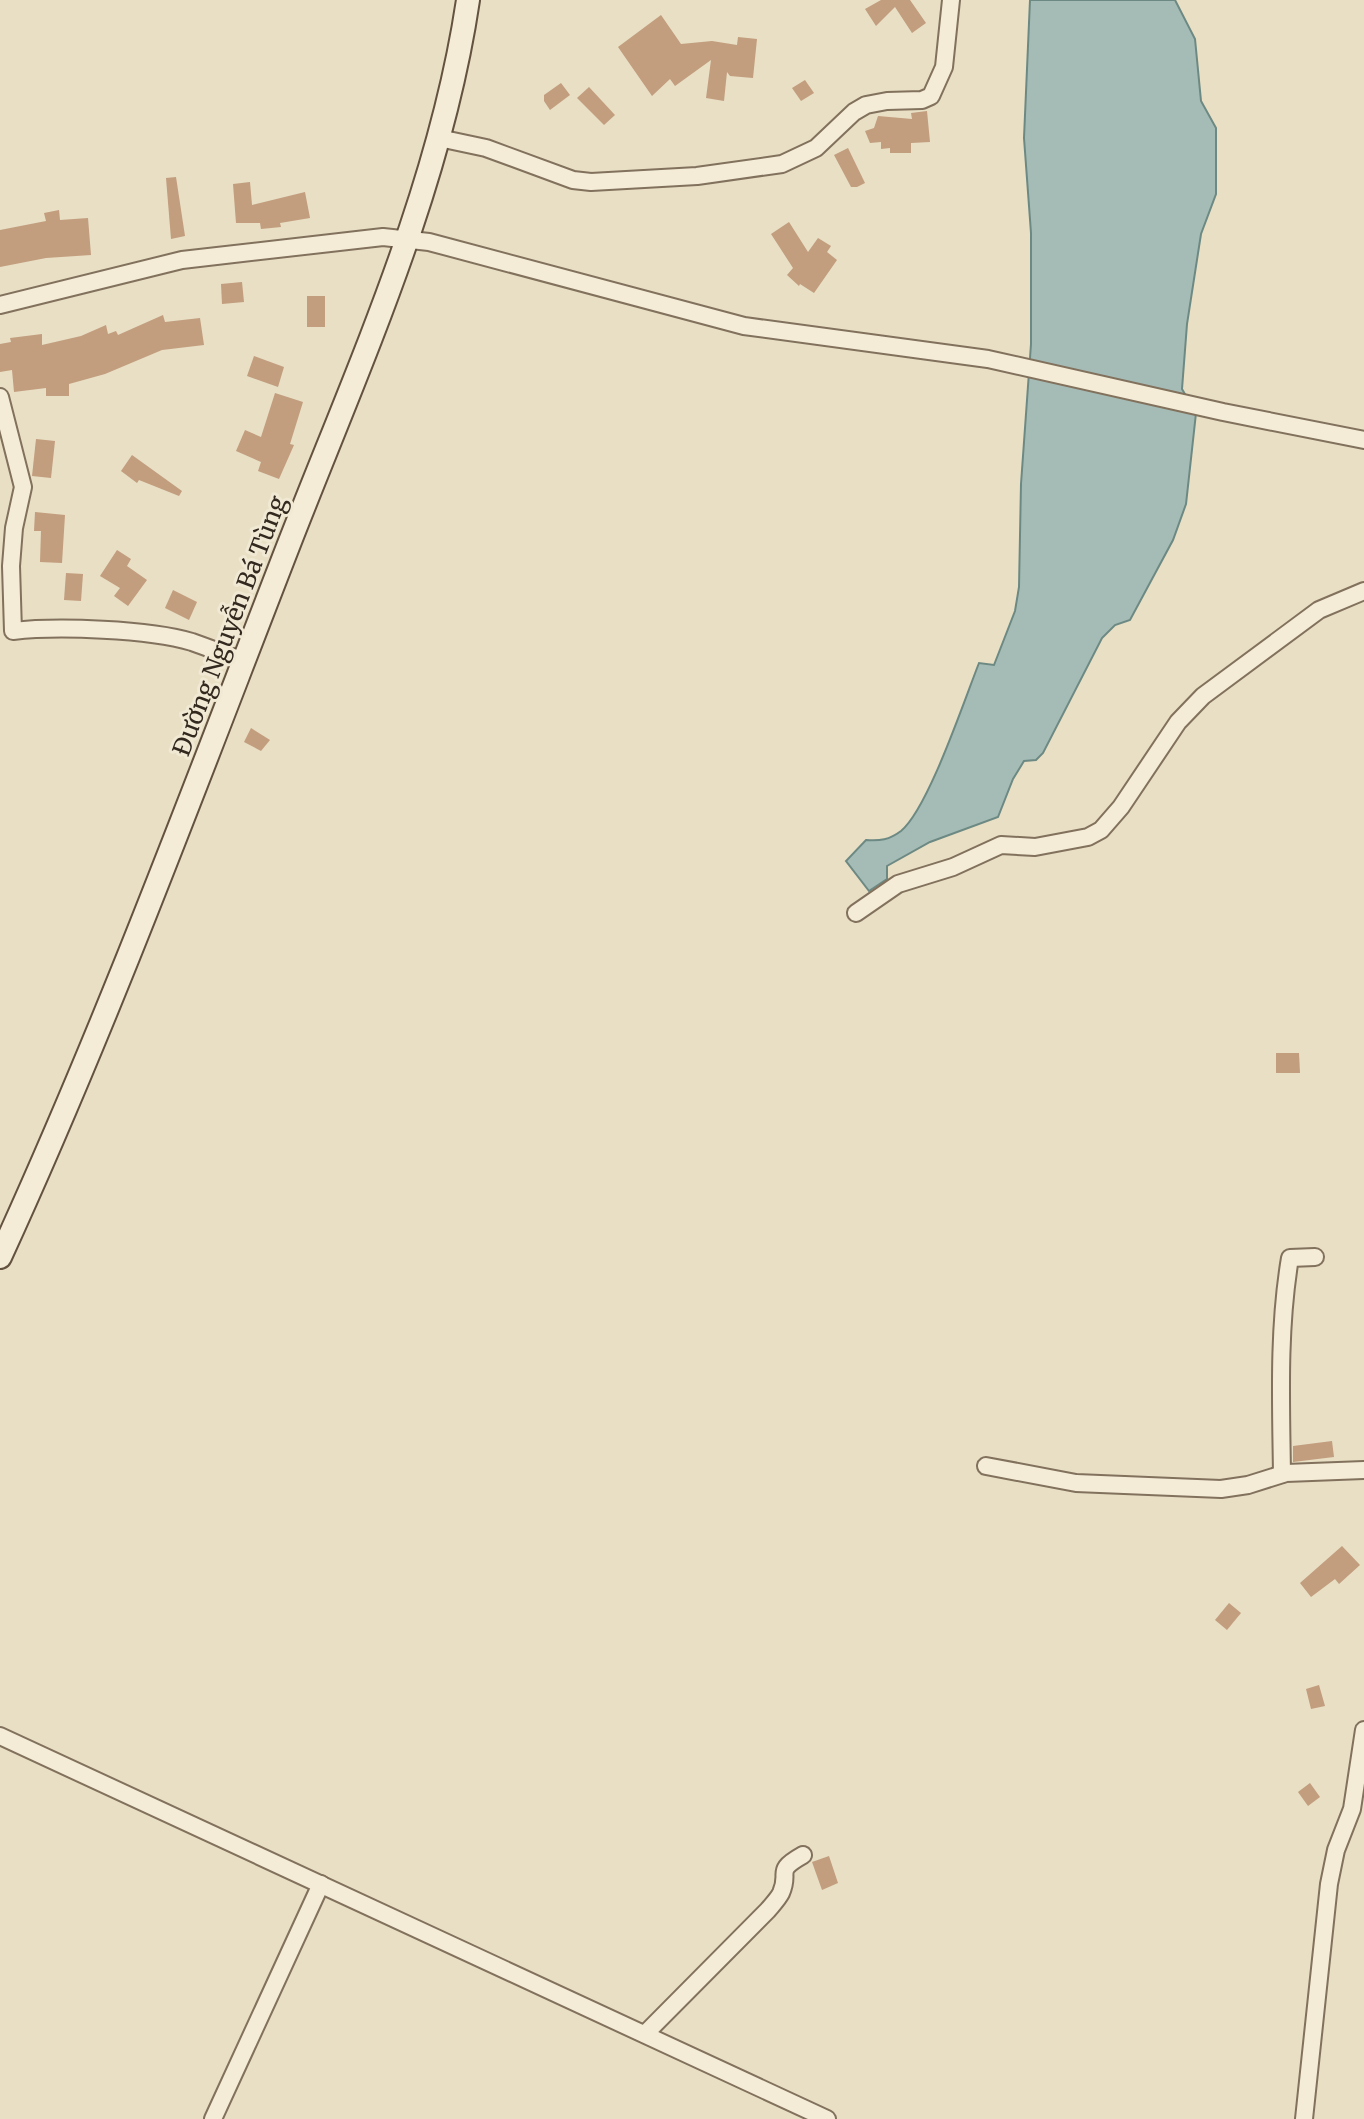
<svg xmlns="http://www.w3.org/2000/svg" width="1364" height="2119" font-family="Merriweather,serif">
	<rect width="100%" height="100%" fill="#e8dfc4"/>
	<path fill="#a5bcb6" stroke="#6d8983" stroke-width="2" d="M1030,0H1175L1195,39L1201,101L1216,128V194L1201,234L1187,324L1182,389L1196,413L1186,504L1173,540L1130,620L1115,625L1102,638L1043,753L1036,760L1024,761L1013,779L998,817L930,842L887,866V879L869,891L846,861L866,840C880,841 889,840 901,831C928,809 964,701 979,663L994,665L1015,611L1019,587L1021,484L1031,344V233L1024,138Z"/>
	<g fill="#c29d7e">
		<polygon points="881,0 910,0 926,23 912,33 895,7 876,26 865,9"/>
		<polygon points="661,15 681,44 712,41 737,45 738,37 757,39 753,78 730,76 727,72 724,101 706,98 711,60 675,86 670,79 652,96 618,47"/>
		<polygon points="805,80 814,93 801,101 792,88"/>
		<polygon points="561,83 570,95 550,110 544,101 544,95"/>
		<polygon points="589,87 615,115 604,125 577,98"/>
		<polygon points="927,111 930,142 911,143 911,153 890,153 890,148 881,149 881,142 870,143 865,131 874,128 878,116 912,119 911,113"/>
		<polygon points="848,148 865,183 857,187 851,187 834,155"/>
		<polygon points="176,177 185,236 171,239 166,178"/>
		<polygon points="250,182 252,205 305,192 310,218 280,223 281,227 261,229 260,223 236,223 233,184"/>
		<polygon points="59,210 60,220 88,218 91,255 46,258 0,267 0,230 46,221 44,213"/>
		<polygon points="789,222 808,252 818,238 831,246 827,252 837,260 814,293 800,284 799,286 787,275 793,268 771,234"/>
		<polygon points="242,282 244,302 222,304 221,284"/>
		<rect x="307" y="296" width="18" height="31"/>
		<polygon points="163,315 165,322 200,318 204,345 162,350 105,374 69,384 69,396 46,396 46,388 14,392 12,370 0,372 0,344 11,342 10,338 42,334 42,345 81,336 106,325 108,334 116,331 118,335"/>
		<polygon points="254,356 284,367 278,387 247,376"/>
		<polygon points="275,393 303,402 290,444 294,445 279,479 258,471 261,462 236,451 245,430 261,437"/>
		<polygon points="36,439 55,441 51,478 32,476"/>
		<polygon points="132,455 182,491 179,496 139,480 137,483 121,471"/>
		<polygon points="35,512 65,515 62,563 40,562 41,531 34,531"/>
		<polygon points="117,550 131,559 127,566 147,580 128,606 114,596 120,588 100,576"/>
		<polygon points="66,573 83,574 81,601 64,600"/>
		<polygon points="173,590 197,602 189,620 165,608"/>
		<polygon points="251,728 270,740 261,751 244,742"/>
		<polygon points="1276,1053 1299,1053 1300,1073 1276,1073"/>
		<polygon points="1332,1441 1334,1457 1293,1462 1293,1446"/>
		<polygon points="1342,1546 1360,1565 1339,1584 1335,1579 1311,1597 1300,1583"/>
		<polygon points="1229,1603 1241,1613 1227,1630 1215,1620"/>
		<polygon points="1319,1685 1325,1706 1311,1709 1306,1689"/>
		<polygon points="1310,1783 1320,1797 1308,1806 1298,1792"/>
		<polygon points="829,1856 838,1883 822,1890 812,1862"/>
	</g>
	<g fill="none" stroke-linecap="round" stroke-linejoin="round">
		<defs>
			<g id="minor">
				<polyline points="439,138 486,148 573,180 591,182 697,176 782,164 816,148 854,112 866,105 887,101 922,100 931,96 944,67 951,0"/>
				<polyline points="0,305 182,260 383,237 429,242 744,326 988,359 1223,412 1364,440"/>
				<path d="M0,397L23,487L14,528L11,566L13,631C57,626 149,629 192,642C209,648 227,655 244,661"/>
				<polyline points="856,913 898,884 953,867 1001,845 1035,847 1088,837 1101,830 1121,807 1178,722 1203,696 1319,610 1364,591"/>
				<polyline points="986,1466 1076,1483 1221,1489 1248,1485 1286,1473 1364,1470"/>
				<path d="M1282,1474C1281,1403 1278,1329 1290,1258L1315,1257"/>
				<polyline points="0,1736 827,2119"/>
				<path d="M645,2034L768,1910C772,1905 778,1899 781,1893C791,1871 773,1872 803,1855"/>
				<polyline points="213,2119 321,1884"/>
				<polyline points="1304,2119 1329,1884 1336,1850 1352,1809 1364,1730"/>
			</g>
			<path id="secondary" d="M0,1257C107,1024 196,783 289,544C358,367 440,189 468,0"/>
		</defs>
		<use href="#minor" stroke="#81715d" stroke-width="20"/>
		<use href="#secondary" stroke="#635240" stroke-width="26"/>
		<use href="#minor" stroke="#f4ecd6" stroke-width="16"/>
		<use href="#secondary" stroke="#f4ecd6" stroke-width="22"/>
	</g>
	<g text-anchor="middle" stroke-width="6" stroke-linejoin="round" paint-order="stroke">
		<g font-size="24" fill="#33291f" stroke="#f1e9d3">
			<text transform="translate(230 626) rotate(-69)" y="8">Đường Nguyễn Bá Tùng</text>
		</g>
	</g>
</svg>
